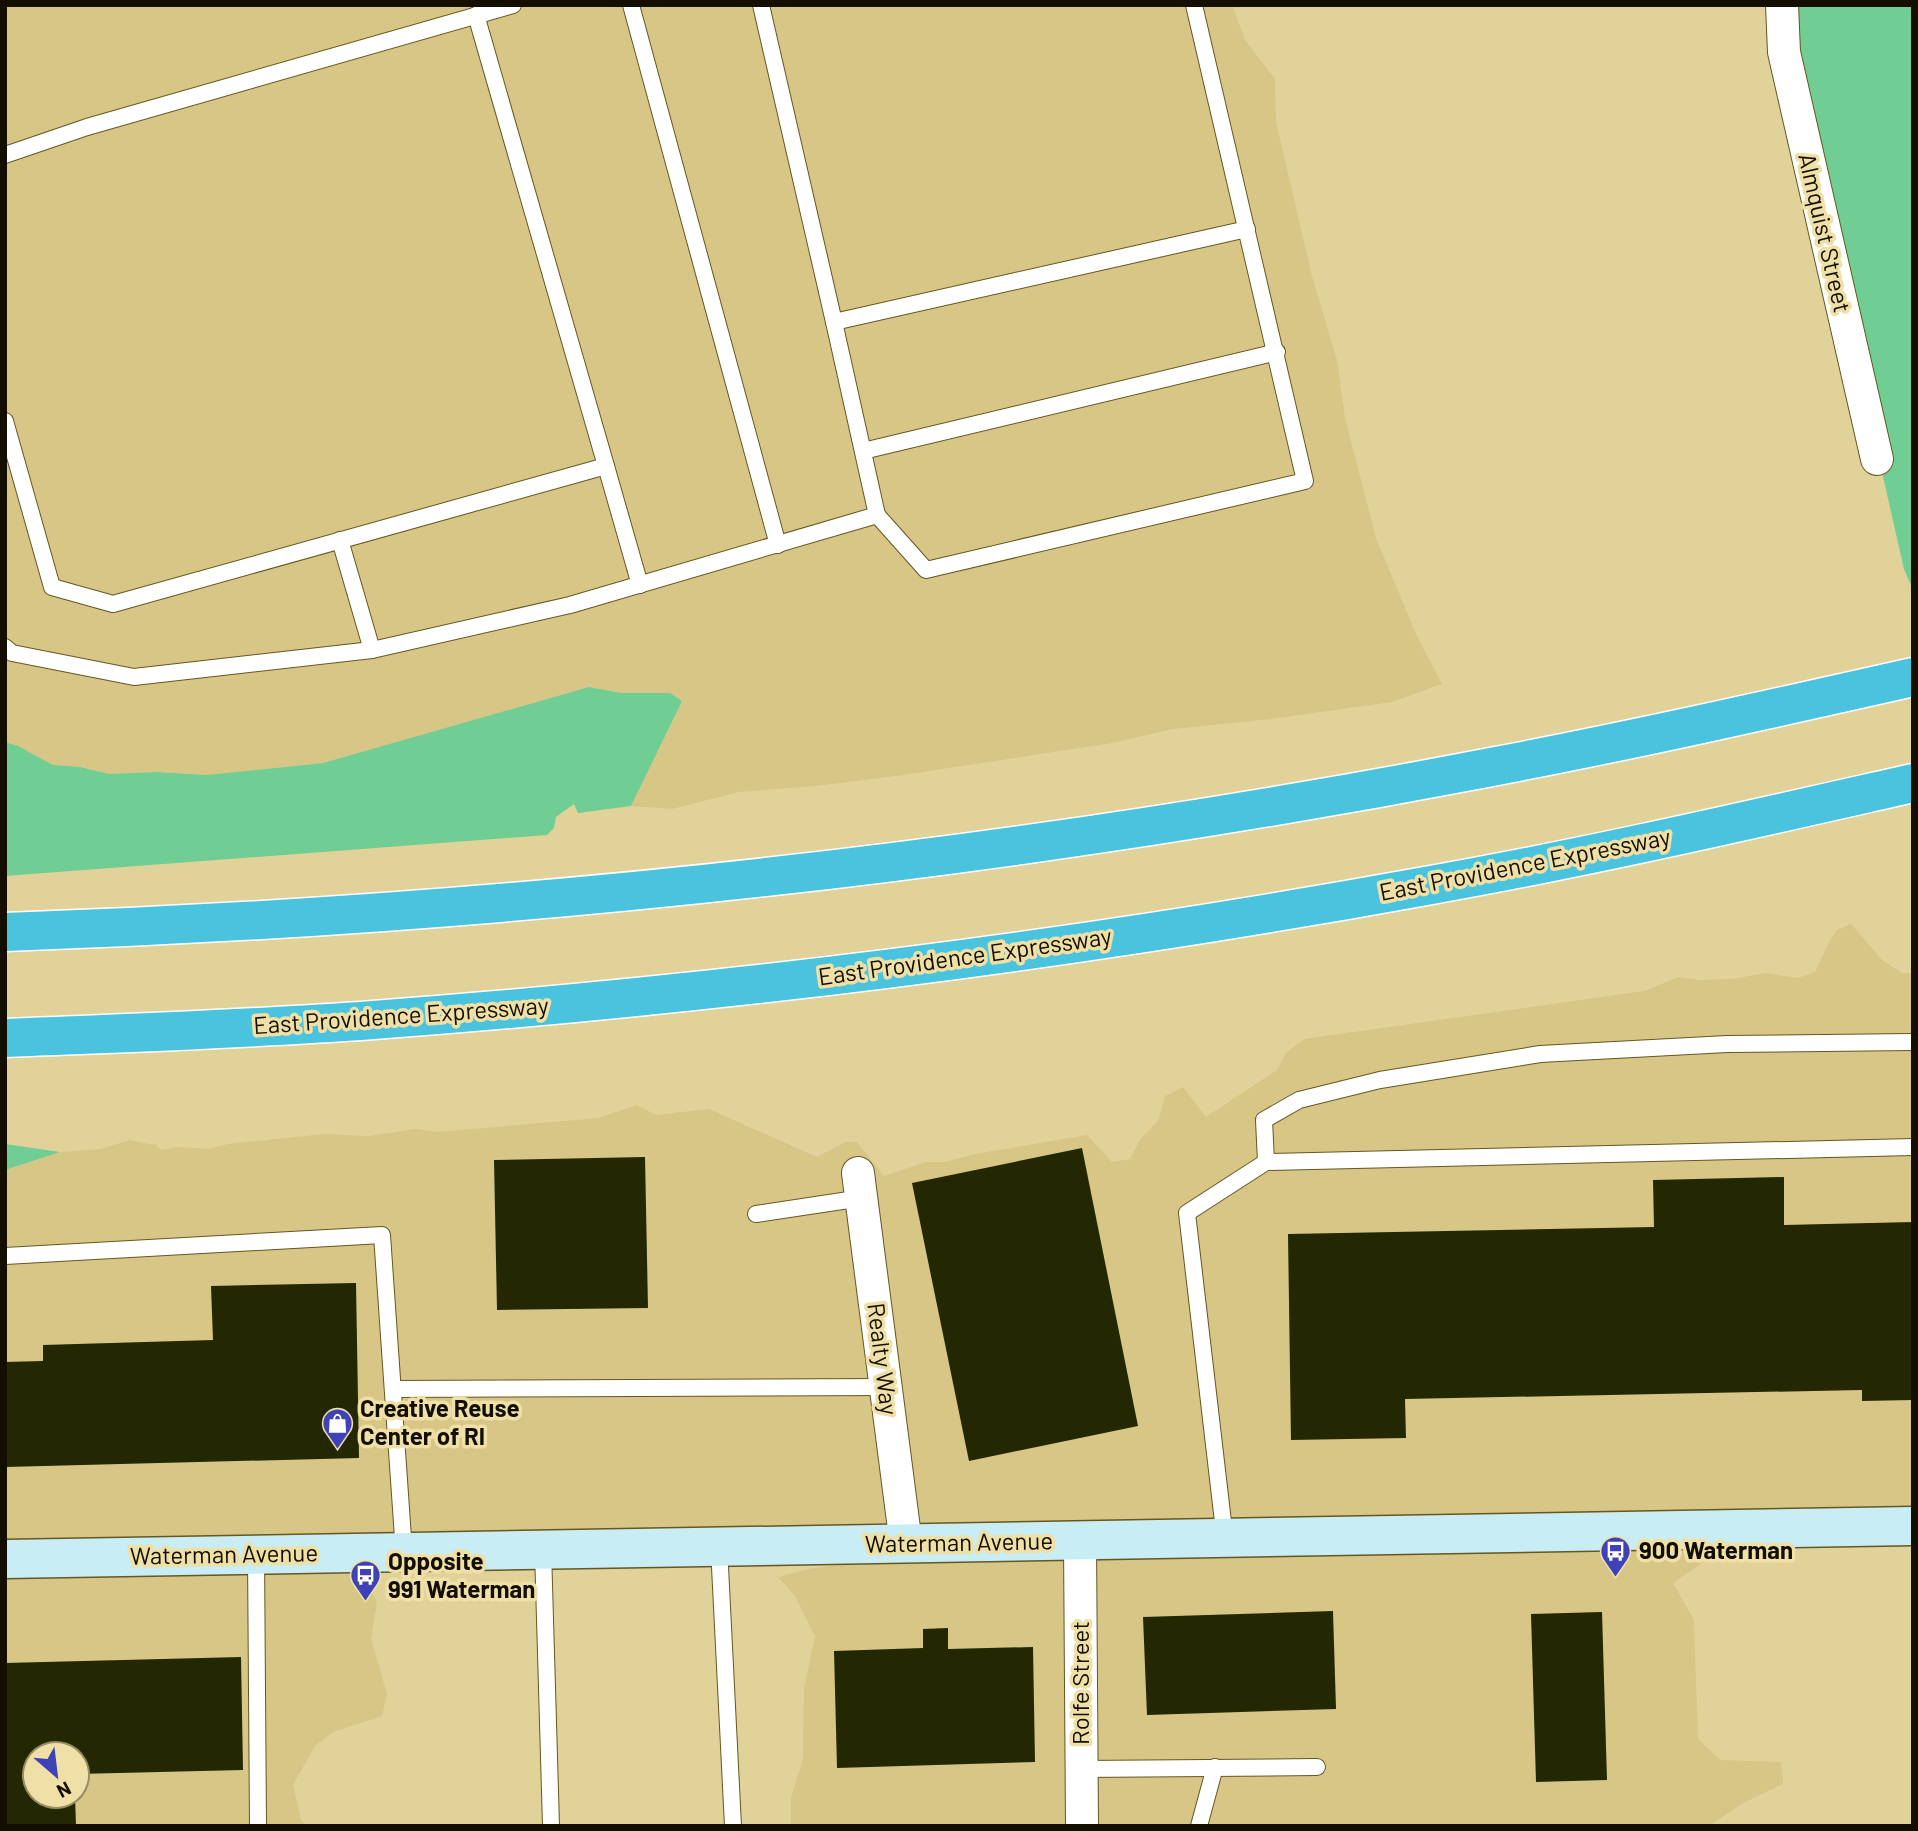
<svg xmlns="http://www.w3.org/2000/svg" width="1918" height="1831" font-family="Barlow,sans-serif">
	<rect width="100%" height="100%" fill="#e1d29a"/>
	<g fill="#d7c686" fill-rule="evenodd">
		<polygon points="5,5 1232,5 1245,40 1275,79 1276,122 1312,276 1337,360 1345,418 1376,538 1416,634 1442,684 1392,702 1271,719 1173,729 1112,743 903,775 816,786 739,792 672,809 631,806 682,701 670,693 621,693 589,687 323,763 207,775 156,772 109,774 80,767 53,765 18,746 5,742"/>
		<path d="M1851,924L1882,960L1902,973H1913V1524L1748,1521L1758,1552L1705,1561L1673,1583L1694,1620L1698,1739L1720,1760L1781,1762L1783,1784L1743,1803L1709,1826H791V1798L803,1759L804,1689L815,1636L795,1596L778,1577L809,1569L855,1562L348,1548L377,1602L371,1639L387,1694L382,1716L333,1732L315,1746L293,1785L301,1820L306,1826H5V1170L60,1152L101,1149L130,1140L154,1145V1143L161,1150L179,1147L207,1149L228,1144L325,1134L368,1136L416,1129L437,1132L599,1118L637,1105L656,1115L709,1109L817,1157L845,1142H857L884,1176L926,1162H945L975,1154L1087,1135L1112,1162L1130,1159L1141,1138L1158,1121L1165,1096L1183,1087L1206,1117L1277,1070L1286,1053L1304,1039L1644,991L1679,977L1699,980L1732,979L1766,973L1798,978L1815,972L1829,942L1837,930ZM35,1754H77V1796H35Z"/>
	</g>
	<g fill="#70cd94">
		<polygon points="1784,5 1913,5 1913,590 1904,569 1788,58"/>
		<polygon points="589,687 621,693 670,693 682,701 631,806 578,813 574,804 556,817 554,828 547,835 5,876 5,742 18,746 53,765 80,767 109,774 156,772 207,775 323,763"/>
		<polygon points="5,1144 60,1152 5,1170"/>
	</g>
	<g fill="#242802">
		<polygon points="1082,1148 1138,1426 969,1461 912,1183"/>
		<polygon points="645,1157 648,1308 497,1310 494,1160"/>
		<polygon points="1784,1177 1784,1225 1913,1222 1913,1400 1862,1401 1862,1390 1405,1399 1406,1438 1291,1440 1288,1234 1654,1227 1653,1180"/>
		<polygon points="356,1283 359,1458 5,1467 5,1362 43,1361 43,1345 213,1340 211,1286"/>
		<polygon points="1333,1611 1336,1709 1147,1715 1143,1617"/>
		<polygon points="1602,1612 1607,1780 1536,1782 1531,1614"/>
		<polygon points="948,1628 948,1649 1033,1647 1035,1762 837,1768 834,1651 923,1648 923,1629"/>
		<polygon points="241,1657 243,1770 77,1774 77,1754 35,1754 35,1796 75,1796 76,1826 5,1826 5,1663"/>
	</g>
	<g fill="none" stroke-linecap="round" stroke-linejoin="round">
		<defs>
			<g id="service">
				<polyline points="631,5 778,545"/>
				<polyline points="761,5 834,322"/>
				<polyline points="476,15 606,466"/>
				<polyline points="5,155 87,127 513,5"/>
				<polyline points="5,421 52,587 113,604 606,466 640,585"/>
				<polyline points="863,451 1277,352"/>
				<polyline points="877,515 834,322 1247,229"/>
				<polyline points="340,540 372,650"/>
				<polyline points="5,647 12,653 134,677 372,650 570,605 877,515 926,570 1305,481 1194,5"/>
				<polyline points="1266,1162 1264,1120 1299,1100 1380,1080 1540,1054 1727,1044 1913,1042"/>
				<polyline points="756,1214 862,1198"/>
				<polyline points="5,1256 382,1235 404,1552"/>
				<polyline points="393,1389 886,1387"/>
				<polyline points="1225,1539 1187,1213 1266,1162 1913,1147"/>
				<polyline points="719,1547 733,1826"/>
				<polyline points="543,1550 551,1826"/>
				<polyline points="256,1554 258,1826"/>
				<polyline points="1081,1769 1317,1767"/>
				<polyline points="1199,1826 1215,1767"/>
			</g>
			<g id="minor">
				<polyline points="1782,5 1784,52 1877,459"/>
				<polyline points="858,1173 906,1544"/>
				<polyline points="1080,1541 1082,1826"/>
			</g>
			<polyline id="secondary" points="5,1559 1913,1526"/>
			<g id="motorway">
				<path d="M5,932C502,915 998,862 1486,768C1629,741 1771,709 1913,677"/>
				<path d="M5,1038C128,1033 251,1029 373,1020C724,994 1074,950 1420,887C1585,858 1749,820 1913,783"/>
			</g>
		</defs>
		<use href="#service" stroke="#655721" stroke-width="18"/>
		<use href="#minor" stroke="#655721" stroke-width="34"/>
		<use href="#secondary" stroke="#655721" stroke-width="41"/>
		<use href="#motorway" stroke="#fff" stroke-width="41"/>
		<use href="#service" stroke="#fff" stroke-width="16"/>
		<use href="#minor" stroke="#fff" stroke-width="32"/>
		<use href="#secondary" stroke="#c9edf5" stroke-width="38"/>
		<use href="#motorway" stroke="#4ac3de" stroke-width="38"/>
	</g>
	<defs>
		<symbol id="shop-pin" viewBox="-11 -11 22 30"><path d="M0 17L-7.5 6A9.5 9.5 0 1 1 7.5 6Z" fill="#3f42b6" stroke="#eee0a6"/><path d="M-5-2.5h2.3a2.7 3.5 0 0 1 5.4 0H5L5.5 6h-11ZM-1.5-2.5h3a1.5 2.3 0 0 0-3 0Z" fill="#fff"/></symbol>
		<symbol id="bus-pin" viewBox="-11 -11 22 30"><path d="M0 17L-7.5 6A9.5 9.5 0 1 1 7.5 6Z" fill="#3f42b6" stroke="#eee0a6"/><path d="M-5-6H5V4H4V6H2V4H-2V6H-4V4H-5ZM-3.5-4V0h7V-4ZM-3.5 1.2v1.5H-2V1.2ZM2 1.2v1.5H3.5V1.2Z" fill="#fff"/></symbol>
	</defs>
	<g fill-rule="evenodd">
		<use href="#shop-pin" x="320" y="1406" width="35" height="47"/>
		<use href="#bus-pin" x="1598" y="1534" width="35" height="47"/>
		<use href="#bus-pin" x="348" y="1558" width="35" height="47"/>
	</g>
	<g text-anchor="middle" stroke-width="7" stroke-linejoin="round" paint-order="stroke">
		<g font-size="24" fill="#140e00" stroke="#eee0a6">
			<text transform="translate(1824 233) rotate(77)" y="8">Almquist Street</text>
			<text transform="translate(1525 865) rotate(-11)" y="8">East Providence Expressway</text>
			<text transform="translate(965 957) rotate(-8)" y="8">East Providence Expressway</text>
			<text transform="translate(401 1016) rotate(-4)" y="8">East Providence Expressway</text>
			<text transform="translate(882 1359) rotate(83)" y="8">Realty Way</text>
			<text transform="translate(959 1543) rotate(-1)" y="8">Waterman Avenue</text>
			<text transform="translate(224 1555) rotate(-1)" y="8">Waterman Avenue</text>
			<text transform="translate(1081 1683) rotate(-90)" y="8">Rolfe Street</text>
		</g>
		<g font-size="24" font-weight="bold" fill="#140e00" stroke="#eee0a6" text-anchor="start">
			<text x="360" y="1417">Creative Reuse<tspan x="360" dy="28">Center of RI</tspan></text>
			<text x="1639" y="1559">900 Waterman</text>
			<text x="388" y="1570">Opposite<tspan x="388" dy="28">991 Waterman</tspan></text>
		</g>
	</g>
	<rect width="1918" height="1831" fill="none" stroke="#140e00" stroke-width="14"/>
	<g transform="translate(56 1775) rotate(152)"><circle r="33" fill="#eee0a6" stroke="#978c64" stroke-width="2"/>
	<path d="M0-5L12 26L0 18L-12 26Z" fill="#3f42b6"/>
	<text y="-10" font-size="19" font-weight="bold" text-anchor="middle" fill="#140e00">N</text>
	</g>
</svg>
